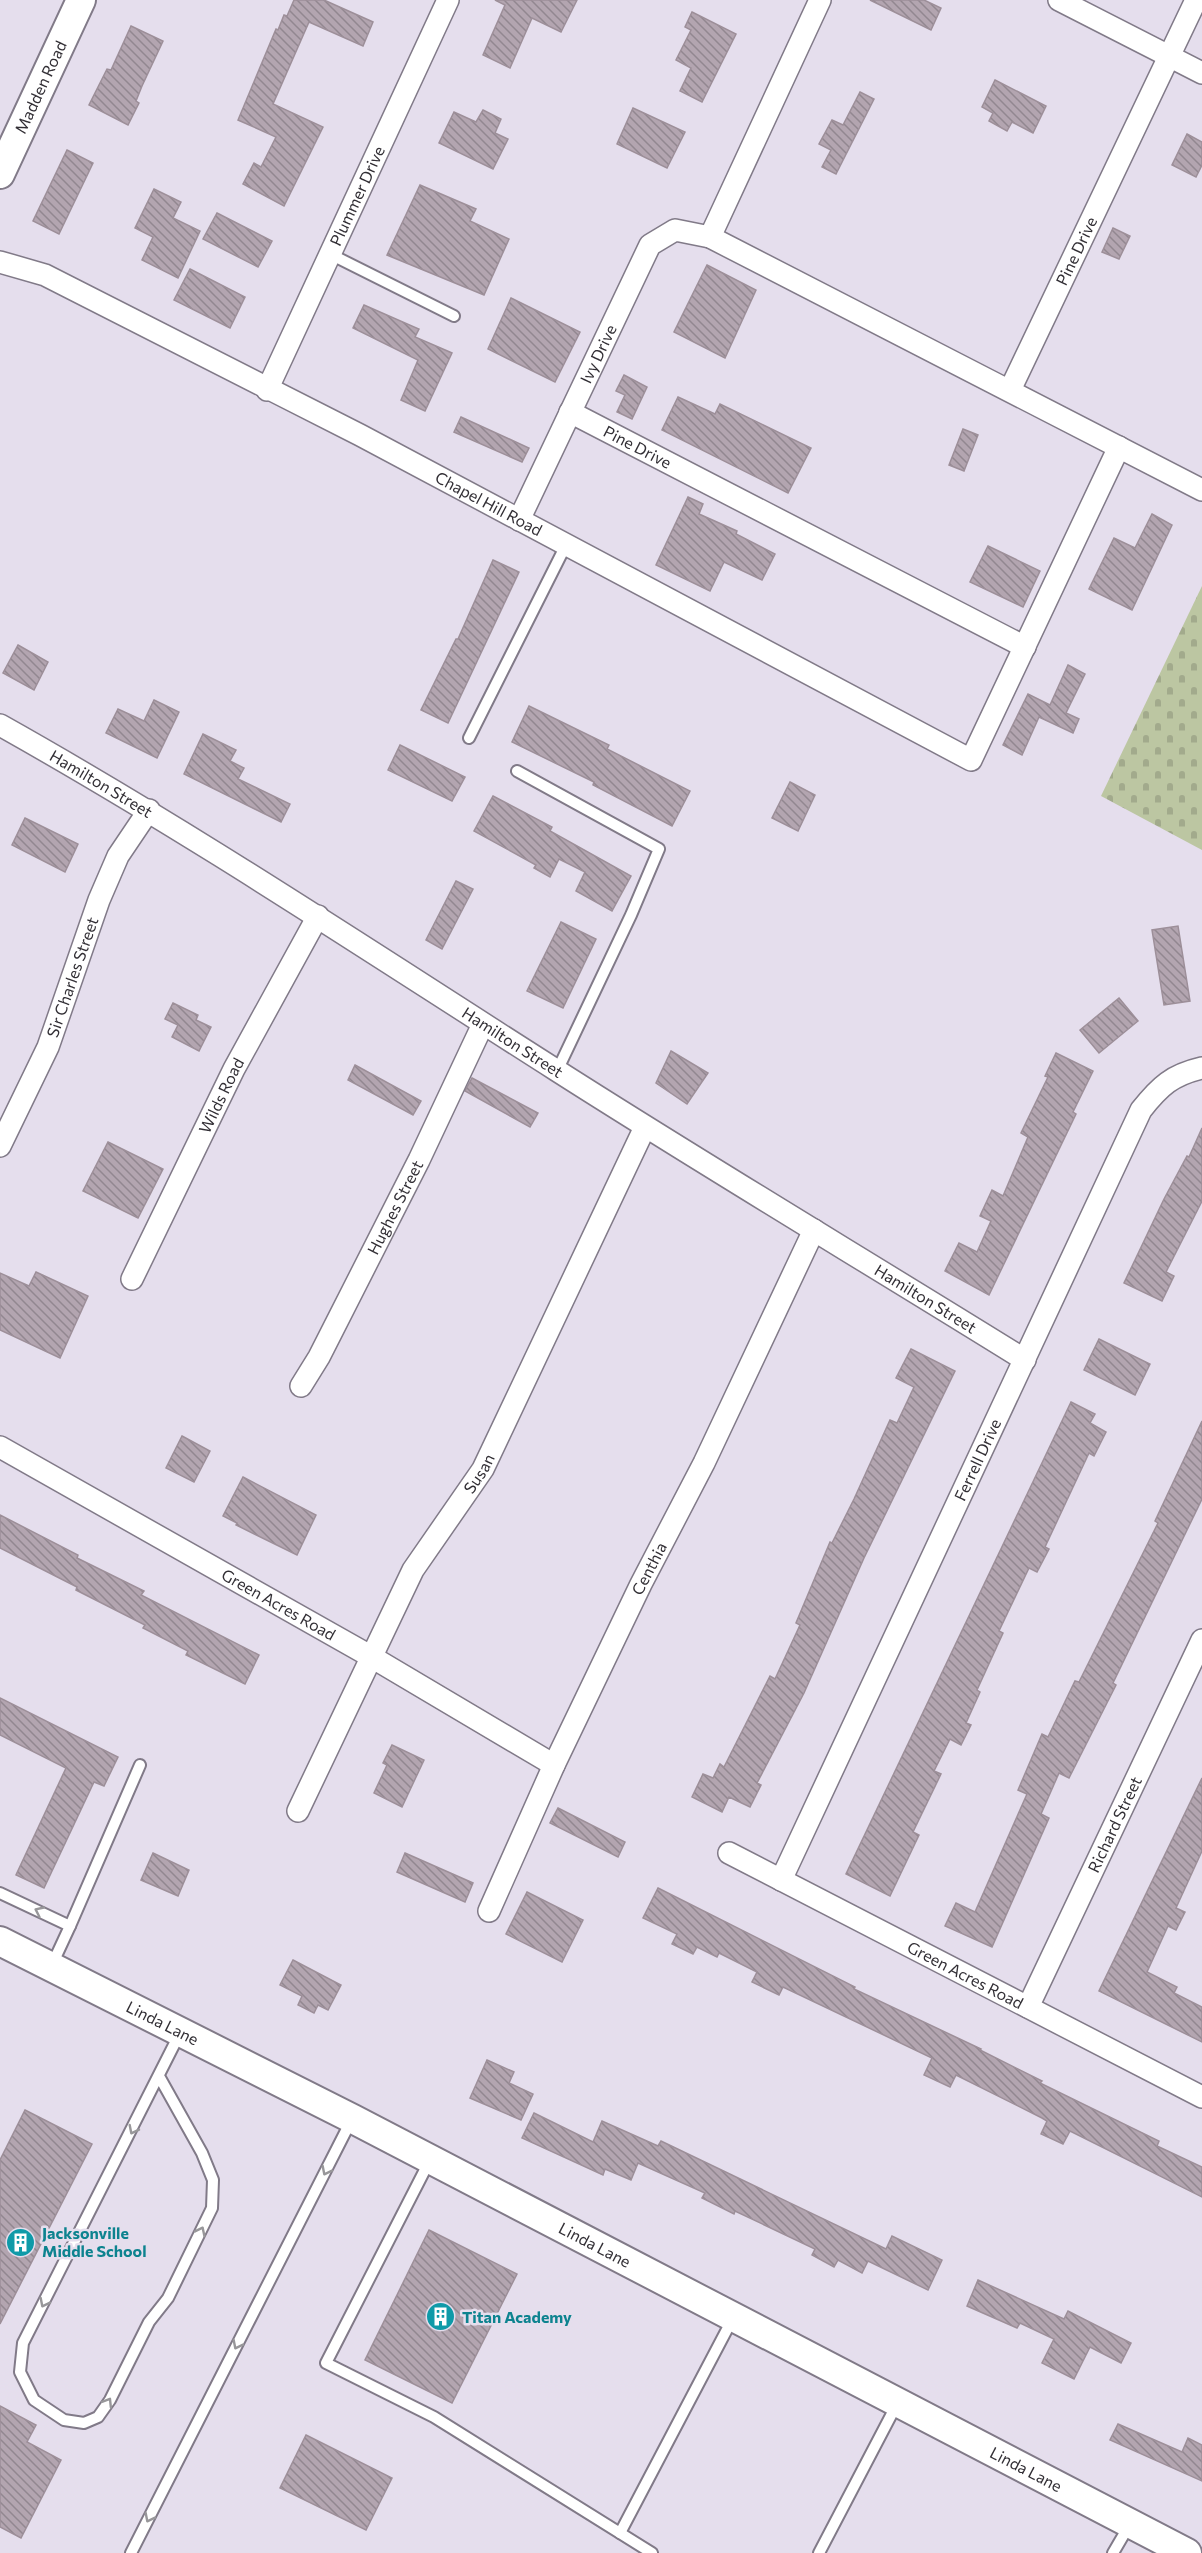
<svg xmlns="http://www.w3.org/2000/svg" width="1202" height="2553" font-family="Commissioner,sans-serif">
	<defs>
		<pattern id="cemetery-stones" width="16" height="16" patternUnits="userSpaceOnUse" patternTransform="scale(1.5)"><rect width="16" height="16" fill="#bcc6a2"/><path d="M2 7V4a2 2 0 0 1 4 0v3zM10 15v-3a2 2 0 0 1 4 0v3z" fill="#a2aa8c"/></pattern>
		<pattern id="building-back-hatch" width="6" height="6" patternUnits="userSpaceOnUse" patternTransform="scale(1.5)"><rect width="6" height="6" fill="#b3a5b0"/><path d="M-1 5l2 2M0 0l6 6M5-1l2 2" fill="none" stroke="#928790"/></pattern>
	</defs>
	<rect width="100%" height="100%" fill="#e5deed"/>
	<polygon fill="url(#cemetery-stones)" points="1202,586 1202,850 1101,796"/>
	<g fill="url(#building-back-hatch)" stroke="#9d8f99" stroke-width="1.5">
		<polygon points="294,0 324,0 373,22 363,46 309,22 273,104 323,127 284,206 243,184 254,163 261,167 276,137 238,120 276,29 278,30 284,15 287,16"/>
		<polygon points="495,0 577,0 561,32 532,18 510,68 483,55 505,5"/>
		<polygon points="870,0 924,0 941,8 931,30"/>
		<polygon points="692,12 736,34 702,102 680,91 691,68 676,60 691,30 685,27"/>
		<polygon points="131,26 163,41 142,86 136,101 139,103 128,125 89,105 107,69 111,70"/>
		<polygon points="995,80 1046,106 1033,133 1012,122 1007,131 989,121 993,113 982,107"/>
		<polygon points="860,92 874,99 836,174 822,167 831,150 819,144 832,120 843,125"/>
		<polygon points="633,108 685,132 667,168 617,144"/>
		<polygon points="483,110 501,119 495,133 508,139 493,169 439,143 454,112 476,122"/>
		<polygon points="1187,134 1202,142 1202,165 1196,177 1172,165"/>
		<polygon points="67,150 93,163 59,234 33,221"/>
		<polygon points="420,185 476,209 470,221 509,239 484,295 387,255"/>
		<polygon points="154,189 181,202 173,218 200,231 178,278 142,260 153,237 135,228"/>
		<polygon points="217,213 272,241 258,267 203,239"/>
		<polygon points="1113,228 1130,236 1119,259 1102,252"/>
		<polygon points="707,265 756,290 725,358 674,332"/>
		<polygon points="190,269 245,297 230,328 174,300"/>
		<polygon points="511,298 580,332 555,382 488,349"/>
		<polygon points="364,305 419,329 415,337 452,353 425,411 401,400 418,360 353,328"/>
		<polygon points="624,375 647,387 632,419 617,412 625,395 616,391"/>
		<polygon points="678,397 715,414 720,404 811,448 788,493 662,430"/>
		<polygon points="461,417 529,448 522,462 454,432"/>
		<polygon points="963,429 978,435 964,471 949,465"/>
		<polygon points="688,497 703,504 699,514 737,531 736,534 775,554 762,580 724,562 710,591 656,565"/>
		<polygon points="1152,514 1172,525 1132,610 1089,589 1114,538 1135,548"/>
		<polygon points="988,546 1040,571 1023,607 970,582"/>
		<polygon points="493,560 519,572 448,723 421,710 456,639 458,639"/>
		<polygon points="18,645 48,662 34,690 3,673"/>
		<polygon points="1068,665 1085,674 1066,713 1079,719 1073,733 1039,717 1022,755 1003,745 1028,694 1050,705"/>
		<polygon points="154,700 179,712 157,758 106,733 118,709 144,721"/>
		<polygon points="529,706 609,745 607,749 690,791 672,826 593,785 594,782 512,742"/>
		<polygon points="203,734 236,750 230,761 244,768 238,779 290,804 281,822 184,774"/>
		<polygon points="400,745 465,777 452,801 388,770"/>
		<polygon points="790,782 815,795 798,831 772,818"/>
		<polygon points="493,796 552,827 550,831 631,876 612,911 576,891 585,872 559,859 550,877 534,868 536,865 474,831"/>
		<polygon points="25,818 78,844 65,872 12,845"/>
		<polygon points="456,881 473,889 442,949 426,940"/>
		<polygon points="561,922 596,939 563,1008 527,991"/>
		<polygon points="1178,926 1190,1001 1164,1005 1152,930"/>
		<polygon points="1119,998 1138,1021 1099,1053 1080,1030"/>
		<polygon points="173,1003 198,1015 196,1020 211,1027 199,1051 172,1037 178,1025 165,1019"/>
		<polygon points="671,1051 708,1073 687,1104 656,1083"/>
		<polygon points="1056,1053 1093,1071 1073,1112 1076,1114 989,1295 945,1271 959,1243 977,1252 991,1221 980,1216 992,1190 1003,1196 1028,1137 1021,1133 1048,1077 1045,1076"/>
		<polygon points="355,1065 421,1101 413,1115 348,1080"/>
		<polygon points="472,1078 538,1113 530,1127 465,1091"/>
		<polygon points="1202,1128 1202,1201 1166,1272 1174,1276 1162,1301 1124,1283 1164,1199 1187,1156 1189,1157"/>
		<polygon points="108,1142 163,1169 138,1218 83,1191"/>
		<polygon points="36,1272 88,1296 60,1358 0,1330 0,1273 29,1286"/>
		<polygon points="1099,1339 1150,1364 1135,1395 1084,1370"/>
		<polygon points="911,1349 955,1371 864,1558 804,1693 757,1783 761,1785 750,1807 729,1797 722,1812 692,1797 703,1774 713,1778 720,1764 724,1767 770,1676 775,1679 800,1625 796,1623 830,1542 832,1543 854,1499 890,1420 897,1423 914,1387 896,1378"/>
		<polygon points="1071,1402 1095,1414 1090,1423 1106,1432 1094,1456 1089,1453 1045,1547 1049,1549 1037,1572 1029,1568 999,1631 1003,1633 977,1690 980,1692 966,1723 971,1725 961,1745 950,1739 934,1771 941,1774 913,1832 919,1835 890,1896 846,1874"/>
		<polygon points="1202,1421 1202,1499 1113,1683 1116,1685 1069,1778 1059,1773 1041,1814 1049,1818 992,1947 945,1926 956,1903 975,1912 1027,1794 1018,1790 1042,1734 1048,1737 1075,1681 1079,1682 1158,1523 1155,1521"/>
		<polygon points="182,1436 210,1451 194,1482 166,1468"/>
		<polygon points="243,1477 316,1515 297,1555 236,1525 237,1523 223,1516"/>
		<polygon points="0,1515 78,1555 77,1558 144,1591 141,1595 259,1655 245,1684 186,1655 188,1651 143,1628 145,1625 76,1590 77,1587 0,1548"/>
		<polygon points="0,1698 118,1757 104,1786 94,1782 44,1888 16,1875 66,1768 0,1735"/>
		<polygon points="392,1745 424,1760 402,1807 374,1793 387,1765 383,1763"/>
		<polygon points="1202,1778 1202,1851 1176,1908 1185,1912 1176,1930 1168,1926 1147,1972 1177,1987 1174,1993 1202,2007 1202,2042 1099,1991"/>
		<polygon points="558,1808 625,1842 618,1857 550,1823"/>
		<polygon points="153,1853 189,1870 178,1896 141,1880"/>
		<polygon points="405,1853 473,1883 465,1902 397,1872"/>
		<polygon points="658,1888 855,1987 854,1989 981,2049 980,2050 1042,2081 1040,2083 1159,2141 1157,2146 1202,2167 1202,2197 1070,2131 1063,2144 1041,2134 1047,2121 1042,2118 956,2075 950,2087 924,2075 932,2058 783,1987 779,1995 752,1982 757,1972 719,1953 717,1957 697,1947 693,1954 672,1944 677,1934 643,1918"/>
		<polygon points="527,1892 583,1920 562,1962 506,1934"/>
		<polygon points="293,1960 341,1985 328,2010 318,2005 314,2013 298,2005 302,1996 280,1985"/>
		<polygon points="487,2060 514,2072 509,2083 533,2094 521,2120 470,2098"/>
		<polygon points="25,2110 92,2144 0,2324 0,2160"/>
		<polygon points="534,2113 593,2142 602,2121 658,2146 661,2141 886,2249 892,2236 942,2260 928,2290 868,2261 862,2273 838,2260 834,2267 812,2255 815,2249 735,2211 734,2214 702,2198 705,2193 638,2163 631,2180 605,2169 603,2175 522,2138"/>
		<polygon points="429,2230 517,2274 452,2403 365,2360"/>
		<polygon points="978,2280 1064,2319 1068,2311 1131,2343 1121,2363 1090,2347 1074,2379 1042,2363 1054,2339 1020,2323 1017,2328 967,2306"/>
		<polygon points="0,2406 36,2425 27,2442 61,2460 21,2538 0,2527"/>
		<polygon points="1118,2424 1182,2452 1188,2438 1202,2445 1202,2481 1110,2440"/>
		<polygon points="306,2435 392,2478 366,2530 280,2488"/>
	</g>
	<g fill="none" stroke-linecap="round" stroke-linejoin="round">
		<defs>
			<g id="lane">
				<polyline points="330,254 454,316"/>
				<polyline points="469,738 566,545"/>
				<polyline points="517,771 659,849 631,915 557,1071"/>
				<polyline points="0,1893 70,1926 51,1967"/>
				<polyline points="70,1926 140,1765"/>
				<polyline points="160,2078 202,2153 213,2180 212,2208 168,2298 149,2322 110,2400 98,2417 84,2423 64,2420 34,2400 20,2372 23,2343 180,2033"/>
				<polyline points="430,2160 326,2363 434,2417 652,2553"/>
				<polyline points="620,2533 733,2318"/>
				<polyline points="131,2553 352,2119"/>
				<polyline points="819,2553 897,2404"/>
				<polyline points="1113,2553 1130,2524"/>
			</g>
			<g id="street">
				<polyline points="1059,0 1202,73"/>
				<polyline points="710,237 820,0"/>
				<path id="s1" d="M0,262L45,275L360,435L971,760L1119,447"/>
				<path id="s2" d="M267,390L448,0"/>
				<path id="s3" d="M1010,390L1196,0"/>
				<path id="s4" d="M570,412L1025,647"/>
				<path id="s5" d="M519,520L650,245L675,230L710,237L1202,490"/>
				<path id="s6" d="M0,725C191,832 372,953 556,1070C711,1169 869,1263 1025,1360"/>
				<path id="s7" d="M0,1146L48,1047L99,900L118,856L149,810"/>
				<path id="s8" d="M132,1279L234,1069L318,916"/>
				<path id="s9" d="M301,1386L319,1357L419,1160L483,1024"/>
				<path id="s10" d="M0,1447L370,1656L554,1765"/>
				<path id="s11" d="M298,1811L413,1570L483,1469L645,1127"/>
				<path id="s12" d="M729,1853L1202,2097"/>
				<path id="s13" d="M781,1880L1141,1110C1160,1086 1172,1075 1202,1068"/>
				<path id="s14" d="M489,1911L554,1765L641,1584L704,1463L814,1230"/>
				<path id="s15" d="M1028,2007L1202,1640"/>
			</g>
			<g id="secondary">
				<path id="s16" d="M0,174L81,0"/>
				<path id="s17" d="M0,1941L353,2119L1187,2553"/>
			</g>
		</defs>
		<use href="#lane" stroke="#817a88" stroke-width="14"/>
		<use href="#street" stroke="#817a88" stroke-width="24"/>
		<use href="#secondary" stroke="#817a88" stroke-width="32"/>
		<use href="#lane" stroke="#fff" stroke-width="10"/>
		<use href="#street" stroke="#fff" stroke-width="21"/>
		<use href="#secondary" stroke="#fff" stroke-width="28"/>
	</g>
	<defs><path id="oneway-chevron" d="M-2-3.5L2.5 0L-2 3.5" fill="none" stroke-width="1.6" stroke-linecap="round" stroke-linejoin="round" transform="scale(1.5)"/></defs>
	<g stroke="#98979a">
		<use href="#oneway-chevron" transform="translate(39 1911) rotate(-155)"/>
		<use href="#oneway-chevron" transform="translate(133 2130) rotate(117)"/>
		<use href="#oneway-chevron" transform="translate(326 2171) rotate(117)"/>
		<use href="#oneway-chevron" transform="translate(201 2231) rotate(-64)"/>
		<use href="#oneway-chevron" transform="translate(44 2303) rotate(117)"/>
		<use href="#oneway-chevron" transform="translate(237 2345) rotate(117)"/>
		<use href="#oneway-chevron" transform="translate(108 2402) rotate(-58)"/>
		<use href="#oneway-chevron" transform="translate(149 2518) rotate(117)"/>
	</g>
	<defs>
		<symbol id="building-disc" viewBox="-11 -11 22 22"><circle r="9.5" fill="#0f9aa8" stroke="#e5deed"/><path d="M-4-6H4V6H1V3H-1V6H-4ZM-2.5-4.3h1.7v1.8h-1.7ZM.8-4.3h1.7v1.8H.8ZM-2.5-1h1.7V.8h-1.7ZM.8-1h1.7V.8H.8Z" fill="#fff"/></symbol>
	</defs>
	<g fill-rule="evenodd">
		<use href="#building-disc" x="4" y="2226" width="33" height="33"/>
		<use href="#building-disc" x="424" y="2300" width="33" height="33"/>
	</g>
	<g text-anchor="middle" stroke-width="5" stroke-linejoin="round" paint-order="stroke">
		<g font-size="16" fill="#322f35" stroke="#e5deed">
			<text dy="6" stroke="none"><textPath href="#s16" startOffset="96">Madden Road</textPath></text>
			<text dy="6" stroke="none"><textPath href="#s2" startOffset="214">Plummer Drive</textPath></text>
			<text dy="6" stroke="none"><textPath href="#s3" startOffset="154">Pine Drive</textPath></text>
			<text dy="6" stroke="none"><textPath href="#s5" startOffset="184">Ivy Drive</textPath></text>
			<text dy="6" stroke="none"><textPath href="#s4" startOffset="76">Pine Drive</textPath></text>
			<text dy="6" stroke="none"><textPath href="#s1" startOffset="546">Chapel Hill Road</textPath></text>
			<text dy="6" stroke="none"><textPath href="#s6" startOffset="117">Hamilton Street</textPath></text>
			<text dy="6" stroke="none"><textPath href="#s7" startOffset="184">Sir Charles Street</textPath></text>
			<text dy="6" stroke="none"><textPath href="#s6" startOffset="603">Hamilton Street</textPath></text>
			<text dy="6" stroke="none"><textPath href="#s8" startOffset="204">Wilds Road</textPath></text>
			<text dy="6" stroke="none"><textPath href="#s9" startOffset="202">Hughes Street</textPath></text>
			<text dy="6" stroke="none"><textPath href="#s6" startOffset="1089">Hamilton Street</textPath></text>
			<text dy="6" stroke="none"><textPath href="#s13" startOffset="464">Ferrell Drive</textPath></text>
			<text dy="6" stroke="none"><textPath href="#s11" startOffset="384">Susan</textPath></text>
			<text dy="6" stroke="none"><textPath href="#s14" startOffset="378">Centhia</textPath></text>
			<text dy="6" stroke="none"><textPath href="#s10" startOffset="320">Green Acres Road</textPath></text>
			<text dy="6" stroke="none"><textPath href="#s15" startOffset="202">Richard Street</textPath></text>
			<text dy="6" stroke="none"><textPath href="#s12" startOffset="266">Green Acres Road</textPath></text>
			<text dy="6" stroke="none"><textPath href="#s17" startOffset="182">Linda Lane</textPath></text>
			<text dy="6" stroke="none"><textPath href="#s17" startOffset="668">Linda Lane</textPath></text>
			<text dy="6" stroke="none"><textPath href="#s17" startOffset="1154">Linda Lane</textPath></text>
		</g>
		<g font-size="16" font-weight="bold" fill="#0d838f" stroke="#e5deed" text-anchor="start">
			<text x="42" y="2239">Jacksonville<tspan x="42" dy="18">Middle School</tspan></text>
			<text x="462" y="2323">Titan Academy</text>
		</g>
	</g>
</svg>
